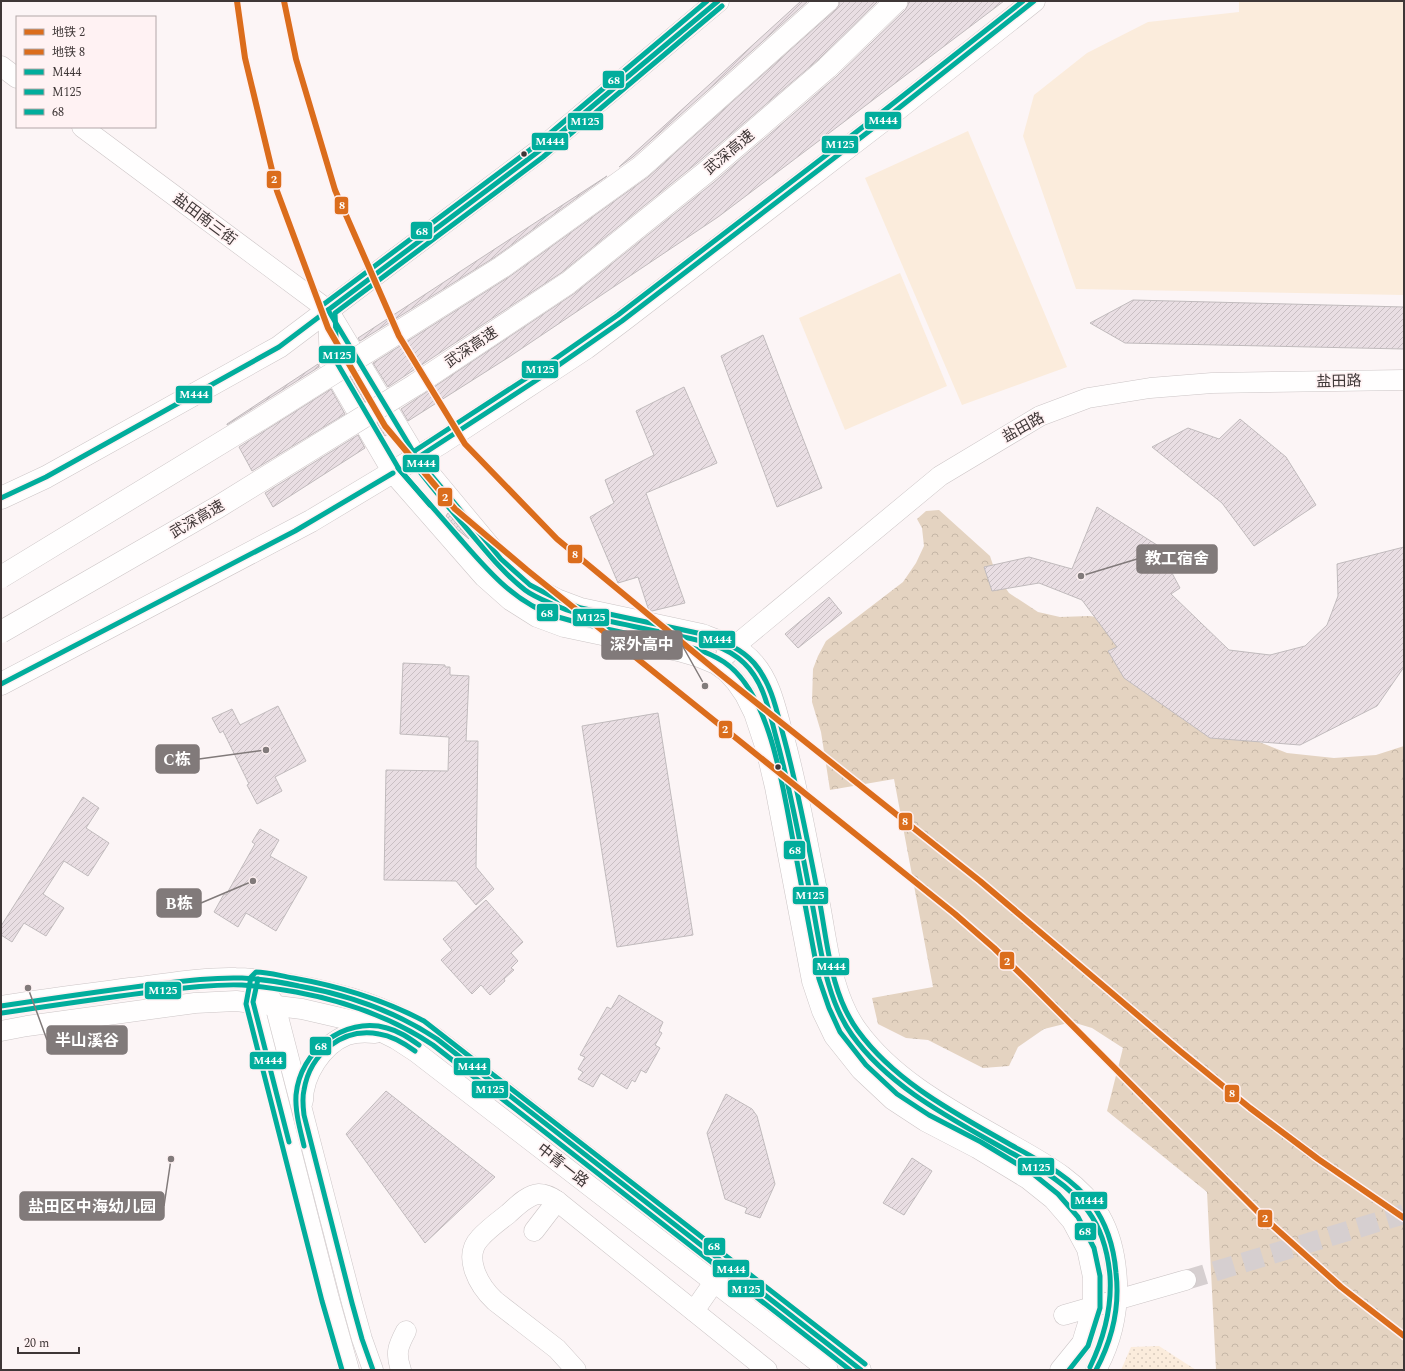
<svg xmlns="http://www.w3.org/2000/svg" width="1405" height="1371" font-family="Spectral,'Noto Sans SC',serif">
	<defs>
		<pattern id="green-dots" width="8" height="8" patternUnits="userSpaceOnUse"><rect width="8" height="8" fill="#fbecdc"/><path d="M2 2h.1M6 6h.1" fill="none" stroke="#d8cbbd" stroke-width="1.8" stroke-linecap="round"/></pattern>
		<pattern id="forest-crowns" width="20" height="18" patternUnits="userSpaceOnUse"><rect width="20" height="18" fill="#e4d3c1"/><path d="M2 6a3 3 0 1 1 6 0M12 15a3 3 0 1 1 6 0" fill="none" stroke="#c5b6a6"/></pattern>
		<pattern id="building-hatch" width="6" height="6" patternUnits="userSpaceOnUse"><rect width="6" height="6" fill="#e9dee3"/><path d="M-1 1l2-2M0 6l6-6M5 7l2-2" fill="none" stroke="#c9bfc3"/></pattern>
	</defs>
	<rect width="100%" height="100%" fill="#fcf5f6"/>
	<polygon fill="url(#green-dots)" points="1159,1346 1196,1370 1121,1370 1131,1347"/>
	<polygon fill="url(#forest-crowns)" points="939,510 990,556 996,574 1009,593 1038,612 1060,617 1089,616 1106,618 1249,738 1287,753 1334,758 1376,755 1404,746 1404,1370 1216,1370 1207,1192 1107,1111 1123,1048 1092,1028 1072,1022 1044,1029 1018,1047 1009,1066 983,1068 928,1040 906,1038 878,1024 872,998 933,987 894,779 830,790 821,732 812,702 813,669 818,656 826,641 903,582 916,563 924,546 922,528 917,519 926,511"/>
	<g fill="#fbecdc">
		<polygon points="1239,1 1404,1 1404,295 1076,289 1023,136 1034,95 1087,53 1148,22 1239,12"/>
		<polygon points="968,131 1067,367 962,405 865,178"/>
		<polygon points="900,273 947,386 845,430 799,318"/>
	</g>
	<g fill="url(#building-hatch)" stroke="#c1bbbd">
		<polygon points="801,1 808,1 633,157 619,167"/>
		<polygon points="839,1 878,1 819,59 697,163 561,273 388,387 373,363 509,277 648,177 835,10 839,5"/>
		<polygon points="908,1 1004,1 718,217 509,357 408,421 401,409 575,293 713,183 836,77 905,10 908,5"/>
		<polygon points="607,176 495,257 360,341 358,338"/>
		<polygon points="1133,300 1404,307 1404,349 1125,343 1090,323"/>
		<polygon points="763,335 822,488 777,507 721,356"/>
		<polygon points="318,364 319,367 227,425 227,424"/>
		<polygon points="354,375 368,399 365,402 350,377"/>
		<polygon points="684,387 717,463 646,493 685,603 652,611 649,611 638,577 618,583 590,517 614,503 605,480 654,455 636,411"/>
		<polygon points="331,389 345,414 252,471 239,447"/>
		<polygon points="1240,419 1286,457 1316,505 1254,546 1222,503 1152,447 1188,428 1219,439"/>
		<polygon points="381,421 389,433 385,436 377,423"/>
		<polygon points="358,435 365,448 273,507 265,493"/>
		<polygon points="1097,507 1157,545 1180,588 1171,594 1229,650 1270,655 1305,646 1327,625 1338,596 1337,564 1404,547 1404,667 1377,706 1300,745 1210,738 1124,678 1108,651 1117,647 1082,600 1039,583 992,591 984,567 1029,557 1072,569"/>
		<polygon points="448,513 469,539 458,530 446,516"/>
		<polygon points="829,597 842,613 798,648 785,634"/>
		<polygon points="403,663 445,665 445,667 450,667 450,675 469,676 466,741 478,741 476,867 494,889 476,905 456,881 384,880 386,770 448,771 449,737 400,734"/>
		<polygon points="278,706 306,761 275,777 282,791 257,804 247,785 249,784 223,731 220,733 212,718 232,709 240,725"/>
		<polygon points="658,713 693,935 617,947 582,726"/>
		<polygon points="83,797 99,808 86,828 109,843 88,876 64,861 43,894 64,908 46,936 24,923 12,942 1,935 1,926"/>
		<polygon points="260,829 279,840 270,856 307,877 276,931 246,913 238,927 214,912 224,894 226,895 255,844 252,842"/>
		<polygon points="486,900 523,942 511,953 518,961 511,968 514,970 504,979 505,981 490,995 481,985 472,994 441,960 452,950 443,939"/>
		<polygon points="619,995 663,1022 659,1031 662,1033 655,1045 660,1048 646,1073 641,1070 635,1082 632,1080 627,1089 601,1073 593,1087 578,1079 583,1072 578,1069 585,1057 580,1055 607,1007 611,1009"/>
		<polygon points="386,1091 495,1177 425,1243 346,1134"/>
		<polygon points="726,1094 752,1109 757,1116 775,1184 760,1218 745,1213 747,1208 725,1199 707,1133"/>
		<polygon points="912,1158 932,1171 904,1215 883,1203"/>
	</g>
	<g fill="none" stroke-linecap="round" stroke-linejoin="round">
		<polyline stroke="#d6cfd0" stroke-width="20" stroke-dasharray="20 10" stroke-linecap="butt" points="1186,1280 1404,1214"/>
		<defs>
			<g id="minor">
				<polyline points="1,66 17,78"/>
				<path d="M82,127L328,310L417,458L501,559L530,585L557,599L581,608L702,634C721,641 741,647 754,663C771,682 776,710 783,734C799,790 808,848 820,905C828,947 832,996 858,1031C896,1083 957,1113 1012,1145C1044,1163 1081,1183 1100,1216C1111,1235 1116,1261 1117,1282C1118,1313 1111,1343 1096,1370"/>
				<polyline points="328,312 330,365 393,473 484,577 510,600 537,617 564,627 678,651 699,657 716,664 727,672 736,682 745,695 754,713 766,749 775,787 812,981 822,1011 834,1036 861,1070 893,1100 925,1121 977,1148 1028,1179 1053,1199 1072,1221 1087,1249 1093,1277 1093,1307 1082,1343 1060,1370"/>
				<polyline points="726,655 742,640 940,476 1040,416 1088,398 1150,388 1212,383 1404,380"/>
				<polyline points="256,991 253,1002 329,1299 349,1370"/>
				<polyline points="269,996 275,1005 352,1303 362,1339 373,1370"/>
				<path d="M1,1006C44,999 87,994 130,988C165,984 201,977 236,978C254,978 272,981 290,984C342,993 393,1007 437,1039L861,1370"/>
				<polyline points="1,1031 27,1026 195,1003 236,1001 302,1009 354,1021 376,1029 396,1039 416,1052 828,1370"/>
				<path d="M303,1101C303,1075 322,1045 347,1035C356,1032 366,1032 375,1033"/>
				<polyline points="534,1231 557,1201"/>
				<polyline points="694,1311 721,1272"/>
				<polyline points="1064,1315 1186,1280"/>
				<path d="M401,1370C395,1353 398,1346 406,1331"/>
				<path d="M576,1370L557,1349L495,1301C479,1286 462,1257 480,1238C488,1229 499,1221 508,1214C517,1206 527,1195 539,1194C546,1194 551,1197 557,1201L767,1370"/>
			</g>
			<g id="primary">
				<polyline points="1,498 46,477 279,347 539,151 718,1"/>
				<polyline points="1,684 311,521 441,443 548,373 586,348 622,321 885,119 1034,1"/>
			</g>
		</defs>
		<use href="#minor" stroke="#ccc5c6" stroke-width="21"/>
		<use href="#primary" stroke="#ccc5c6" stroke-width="23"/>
		<use href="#minor" stroke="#fffefe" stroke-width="20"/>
		<use href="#primary" stroke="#fffefe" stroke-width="22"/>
		<defs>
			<g id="motorway-bridge">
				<polyline points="1,577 262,418 502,267 641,167 827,1"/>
				<polyline points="1,632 218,507 415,385 568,283 705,173 827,68 896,1"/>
			</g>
		</defs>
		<use href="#motorway-bridge" stroke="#ccc5c6" stroke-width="23" stroke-linecap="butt"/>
		<use href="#motorway-bridge" stroke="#fffefe" stroke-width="22"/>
		<defs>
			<g id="bus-1">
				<path d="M328,310L417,458L501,559L530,585L557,599L581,608L702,634C721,641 740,647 754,663C772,684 777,712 784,738C799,793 809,849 820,904C828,947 831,994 858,1031C896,1083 957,1114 1011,1145C1040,1161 1072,1177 1092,1204C1107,1224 1114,1248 1116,1273C1120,1307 1112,1340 1096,1370"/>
				<polyline points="417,458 546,374 622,321 885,119 1034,1"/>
				<polyline points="1,498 46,477 279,347 539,151 718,1"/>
				<polyline points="1,684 295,531 393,473"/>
				<polyline points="258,979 253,1002 289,1142"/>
				<path d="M1,1006C48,999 95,992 142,986C176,982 209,977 242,978C261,979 281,982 299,986C349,995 395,1011 437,1039L861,1370"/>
				<path d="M373,1370L362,1339L352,1303L304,1115C303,1107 302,1098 304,1090C310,1054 342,1027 379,1034C393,1036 404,1043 415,1051"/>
			</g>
			<g id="bus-2">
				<path d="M1023,1L881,113L618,315L542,368L413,452C410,455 409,459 412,462C430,485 449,508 468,530C486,551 503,573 525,590C533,596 543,600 552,604C572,613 592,618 613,622C633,626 654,631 674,635C698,640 726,645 744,663C764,682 769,711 776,737C791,791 801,847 812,903C821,948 825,997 852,1035C890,1088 952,1119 1008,1151C1037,1167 1068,1183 1088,1211C1102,1230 1108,1253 1110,1276C1112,1308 1104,1338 1090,1367"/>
				<polyline points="430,505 399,469 337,363 335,313 543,157 722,6"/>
				<path d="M2,1013C49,1006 96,999 143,993C176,989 209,984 242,985C260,986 278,989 296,992C345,1001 391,1017 433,1045L850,1370"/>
			</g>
			<g id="bus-3">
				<polyline points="324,304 535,146 707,1"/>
				<path d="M398,468C417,490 436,511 455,533C485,567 513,603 558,617C589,626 621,632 653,639C677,644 703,648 724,662C773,695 784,797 795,851C803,894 811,937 819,979L829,1008L840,1032L866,1065L897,1094L929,1115L981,1142L1032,1173L1058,1194L1078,1217L1094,1248L1100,1276V1308L1088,1346L1069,1370"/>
				<path d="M304,1146C300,1129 295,1112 296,1095C300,1051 344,1016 387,1028C399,1031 409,1038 419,1045"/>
				<path d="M342,1370L322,1301L246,1004L251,977L256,972C268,972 281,976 293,978C339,986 382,999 424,1021L865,1364"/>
			</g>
		</defs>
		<use href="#bus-1" stroke="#fff2f3" stroke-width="8"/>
		<use href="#bus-2" stroke="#fff2f3" stroke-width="8"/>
		<use href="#bus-3" stroke="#fff2f3" stroke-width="8"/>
		<use href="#bus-1" stroke="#01ad9c" stroke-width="5"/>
		<use href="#bus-2" stroke="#01ad9c" stroke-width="5"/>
		<use href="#bus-3" stroke="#01ad9c" stroke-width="5"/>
		<defs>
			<polyline id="metro-1" points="237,1 245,58 277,191 328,328 385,426 455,509 527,570 955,914 994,948 1031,984 1262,1216 1341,1287 1404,1336"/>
			<polyline id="metro-2" points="284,1 296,59 335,190 399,336 465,444 557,539 719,673 980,881 1180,1051 1250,1108 1318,1159 1404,1218"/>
		</defs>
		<use href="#metro-1" stroke="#fff2f3" stroke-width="9"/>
		<use href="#metro-2" stroke="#fff2f3" stroke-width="9"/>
		<use href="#metro-1" stroke="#db6d1c" stroke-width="6"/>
		<use href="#metro-2" stroke="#db6d1c" stroke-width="6"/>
	</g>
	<g fill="#3f3737" stroke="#fff2f3" stroke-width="1.5">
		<circle cx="524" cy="154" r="3.5"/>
		<circle cx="778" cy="767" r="3.5"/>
	</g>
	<g text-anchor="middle" stroke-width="3.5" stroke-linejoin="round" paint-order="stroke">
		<g font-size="15" fill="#3f3737" stroke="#fff2f3">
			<text transform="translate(729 152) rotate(-40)" y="5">武深高速</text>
			<text transform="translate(205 219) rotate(37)" y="5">盐田南三街</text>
			<text transform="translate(471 347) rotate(-34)" y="5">武深高速</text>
			<text transform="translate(1339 381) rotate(-1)" y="5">盐田路</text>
			<text transform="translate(1023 427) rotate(-29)" y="5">盐田路</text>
			<text transform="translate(197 519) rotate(-30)" y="5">武深高速</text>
			<text transform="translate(563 1165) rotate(38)" y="5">中青一路</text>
		</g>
	</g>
	<path fill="none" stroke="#817a7a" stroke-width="1.5" d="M1081 576L1137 559M705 686L682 645M266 750L199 759M253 881L201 903M28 988L47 1040M171 1159L164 1206"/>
	<g fill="#817a7a" stroke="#fff2f3" stroke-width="1.5">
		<circle cx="1081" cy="576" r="4"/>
		<circle cx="705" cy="686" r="4"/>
		<circle cx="266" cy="750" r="4"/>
		<circle cx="253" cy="881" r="4"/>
		<circle cx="28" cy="988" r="4"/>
		<circle cx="171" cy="1159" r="4"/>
	</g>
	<g fill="#817a7a" stroke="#817a7a" stroke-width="1.5">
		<rect x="1137" y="545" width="80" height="28" rx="4"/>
		<rect x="602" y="631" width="80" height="28" rx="4"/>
		<rect x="156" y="745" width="43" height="28" rx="4"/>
		<rect x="157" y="889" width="44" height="28" rx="4"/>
		<rect x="47" y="1026" width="80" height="28" rx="4"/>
		<rect x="20" y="1192" width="144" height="28" rx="4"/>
	</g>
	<g font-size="16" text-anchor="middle" font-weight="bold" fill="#fff">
		<text x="1177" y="564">教工宿舍</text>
		<text x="642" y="650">深外高中</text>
		<text x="177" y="765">C栋</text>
		<text x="179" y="909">B栋</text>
		<text x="87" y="1046">半山溪谷</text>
		<text x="92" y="1212">盐田区中海幼儿园</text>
	</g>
	<g stroke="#fff2f3" stroke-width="1.5">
		<rect x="602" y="70" width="23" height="19" rx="4" fill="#01ad9c"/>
		<rect x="864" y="111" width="38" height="19" rx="4" fill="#01ad9c"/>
		<rect x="567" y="112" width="37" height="19" rx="4" fill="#01ad9c"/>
		<rect x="531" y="132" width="38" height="19" rx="4" fill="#01ad9c"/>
		<rect x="821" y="135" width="38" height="19" rx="4" fill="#01ad9c"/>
		<rect x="266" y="170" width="16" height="19" rx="4" fill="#db6d1c"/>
		<rect x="334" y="196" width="15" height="19" rx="4" fill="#db6d1c"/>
		<rect x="410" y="221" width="23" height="19" rx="4" fill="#01ad9c"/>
		<rect x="318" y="345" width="38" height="19" rx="4" fill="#01ad9c"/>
		<rect x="521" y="360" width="38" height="19" rx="4" fill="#01ad9c"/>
		<rect x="175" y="385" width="38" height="19" rx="4" fill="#01ad9c"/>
		<rect x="402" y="454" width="38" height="19" rx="4" fill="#01ad9c"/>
		<rect x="437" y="487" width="16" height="20" rx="4" fill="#db6d1c"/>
		<rect x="567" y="544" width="16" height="20" rx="4" fill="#db6d1c"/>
		<rect x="536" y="603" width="23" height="19" rx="4" fill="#01ad9c"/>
		<rect x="572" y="608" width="38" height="19" rx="4" fill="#01ad9c"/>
		<rect x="698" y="630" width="38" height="19" rx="4" fill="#01ad9c"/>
		<rect x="718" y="720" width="15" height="19" rx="4" fill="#db6d1c"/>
		<rect x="898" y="812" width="15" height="19" rx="4" fill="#db6d1c"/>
		<rect x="783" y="840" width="23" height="20" rx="4" fill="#01ad9c"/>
		<rect x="792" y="886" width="37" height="19" rx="4" fill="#01ad9c"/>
		<rect x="999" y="951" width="16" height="19" rx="4" fill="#db6d1c"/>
		<rect x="812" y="957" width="38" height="19" rx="4" fill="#01ad9c"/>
		<rect x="144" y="981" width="38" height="19" rx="4" fill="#01ad9c"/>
		<rect x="309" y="1036" width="23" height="20" rx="4" fill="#01ad9c"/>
		<rect x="249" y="1051" width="38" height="19" rx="4" fill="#01ad9c"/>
		<rect x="453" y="1057" width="38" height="19" rx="4" fill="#01ad9c"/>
		<rect x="471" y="1080" width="38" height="19" rx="4" fill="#01ad9c"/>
		<rect x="1224" y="1084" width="16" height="19" rx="4" fill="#db6d1c"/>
		<rect x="1017" y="1157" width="38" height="19" rx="4" fill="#01ad9c"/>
		<rect x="1070" y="1191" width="38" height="19" rx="4" fill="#01ad9c"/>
		<rect x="1257" y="1209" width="16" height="19" rx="4" fill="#db6d1c"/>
		<rect x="1074" y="1222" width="23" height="19" rx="4" fill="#01ad9c"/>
		<rect x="703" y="1237" width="23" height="19" rx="4" fill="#01ad9c"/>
		<rect x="712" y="1259" width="38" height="19" rx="4" fill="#01ad9c"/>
		<rect x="727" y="1279" width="38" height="19" rx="4" fill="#01ad9c"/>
	</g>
	<g font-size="11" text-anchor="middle" font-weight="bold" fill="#fff">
		<text x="614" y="84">68</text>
		<text x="883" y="124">M444</text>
		<text x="585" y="125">M125</text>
		<text x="550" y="145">M444</text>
		<text x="840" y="148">M125</text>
		<text x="274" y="183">2</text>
		<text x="342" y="209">8</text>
		<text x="422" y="235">68</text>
		<text x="337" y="359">M125</text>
		<text x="540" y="373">M125</text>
		<text x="194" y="398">M444</text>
		<text x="421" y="467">M444</text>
		<text x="445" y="501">2</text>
		<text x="575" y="558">8</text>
		<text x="547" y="617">68</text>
		<text x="591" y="621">M125</text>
		<text x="717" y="643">M444</text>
		<text x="725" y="733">2</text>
		<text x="905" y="825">8</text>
		<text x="795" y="854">68</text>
		<text x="810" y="899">M125</text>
		<text x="1007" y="965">2</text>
		<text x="831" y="970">M444</text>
		<text x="163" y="994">M125</text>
		<text x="321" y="1050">68</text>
		<text x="268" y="1064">M444</text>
		<text x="472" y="1070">M444</text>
		<text x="490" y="1093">M125</text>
		<text x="1232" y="1097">8</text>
		<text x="1036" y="1171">M125</text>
		<text x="1089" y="1204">M444</text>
		<text x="1265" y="1222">2</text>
		<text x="1085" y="1235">68</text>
		<text x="714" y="1250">68</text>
		<text x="731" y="1273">M444</text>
		<text x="746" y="1293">M125</text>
	</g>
	<rect width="1405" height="1371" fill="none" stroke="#3f3737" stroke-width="4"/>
	<rect x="16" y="16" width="140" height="112" fill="#fff2f3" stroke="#b2a7a8"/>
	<rect x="24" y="29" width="20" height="6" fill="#db6d1c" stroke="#b2a7a8"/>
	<text x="52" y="36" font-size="12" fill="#3f3737">地铁 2</text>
	<rect x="24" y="49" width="20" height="6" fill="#db6d1c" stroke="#b2a7a8"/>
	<text x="52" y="56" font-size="12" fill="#3f3737">地铁 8</text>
	<rect x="24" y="69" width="20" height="6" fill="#01ad9c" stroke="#b2a7a8"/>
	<text x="52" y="76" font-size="12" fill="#3f3737">M444</text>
	<rect x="24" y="89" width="20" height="6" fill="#01ad9c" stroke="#b2a7a8"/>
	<text x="52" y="96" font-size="12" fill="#3f3737">M125</text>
	<rect x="24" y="109" width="20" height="6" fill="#01ad9c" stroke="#b2a7a8"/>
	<text x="52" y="116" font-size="12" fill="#3f3737">68</text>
	<path d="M18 1347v6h61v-6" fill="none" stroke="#3f3737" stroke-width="2"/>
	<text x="24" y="1347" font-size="12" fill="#3f3737" stroke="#fff2f3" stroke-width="3" paint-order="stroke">20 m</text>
</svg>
